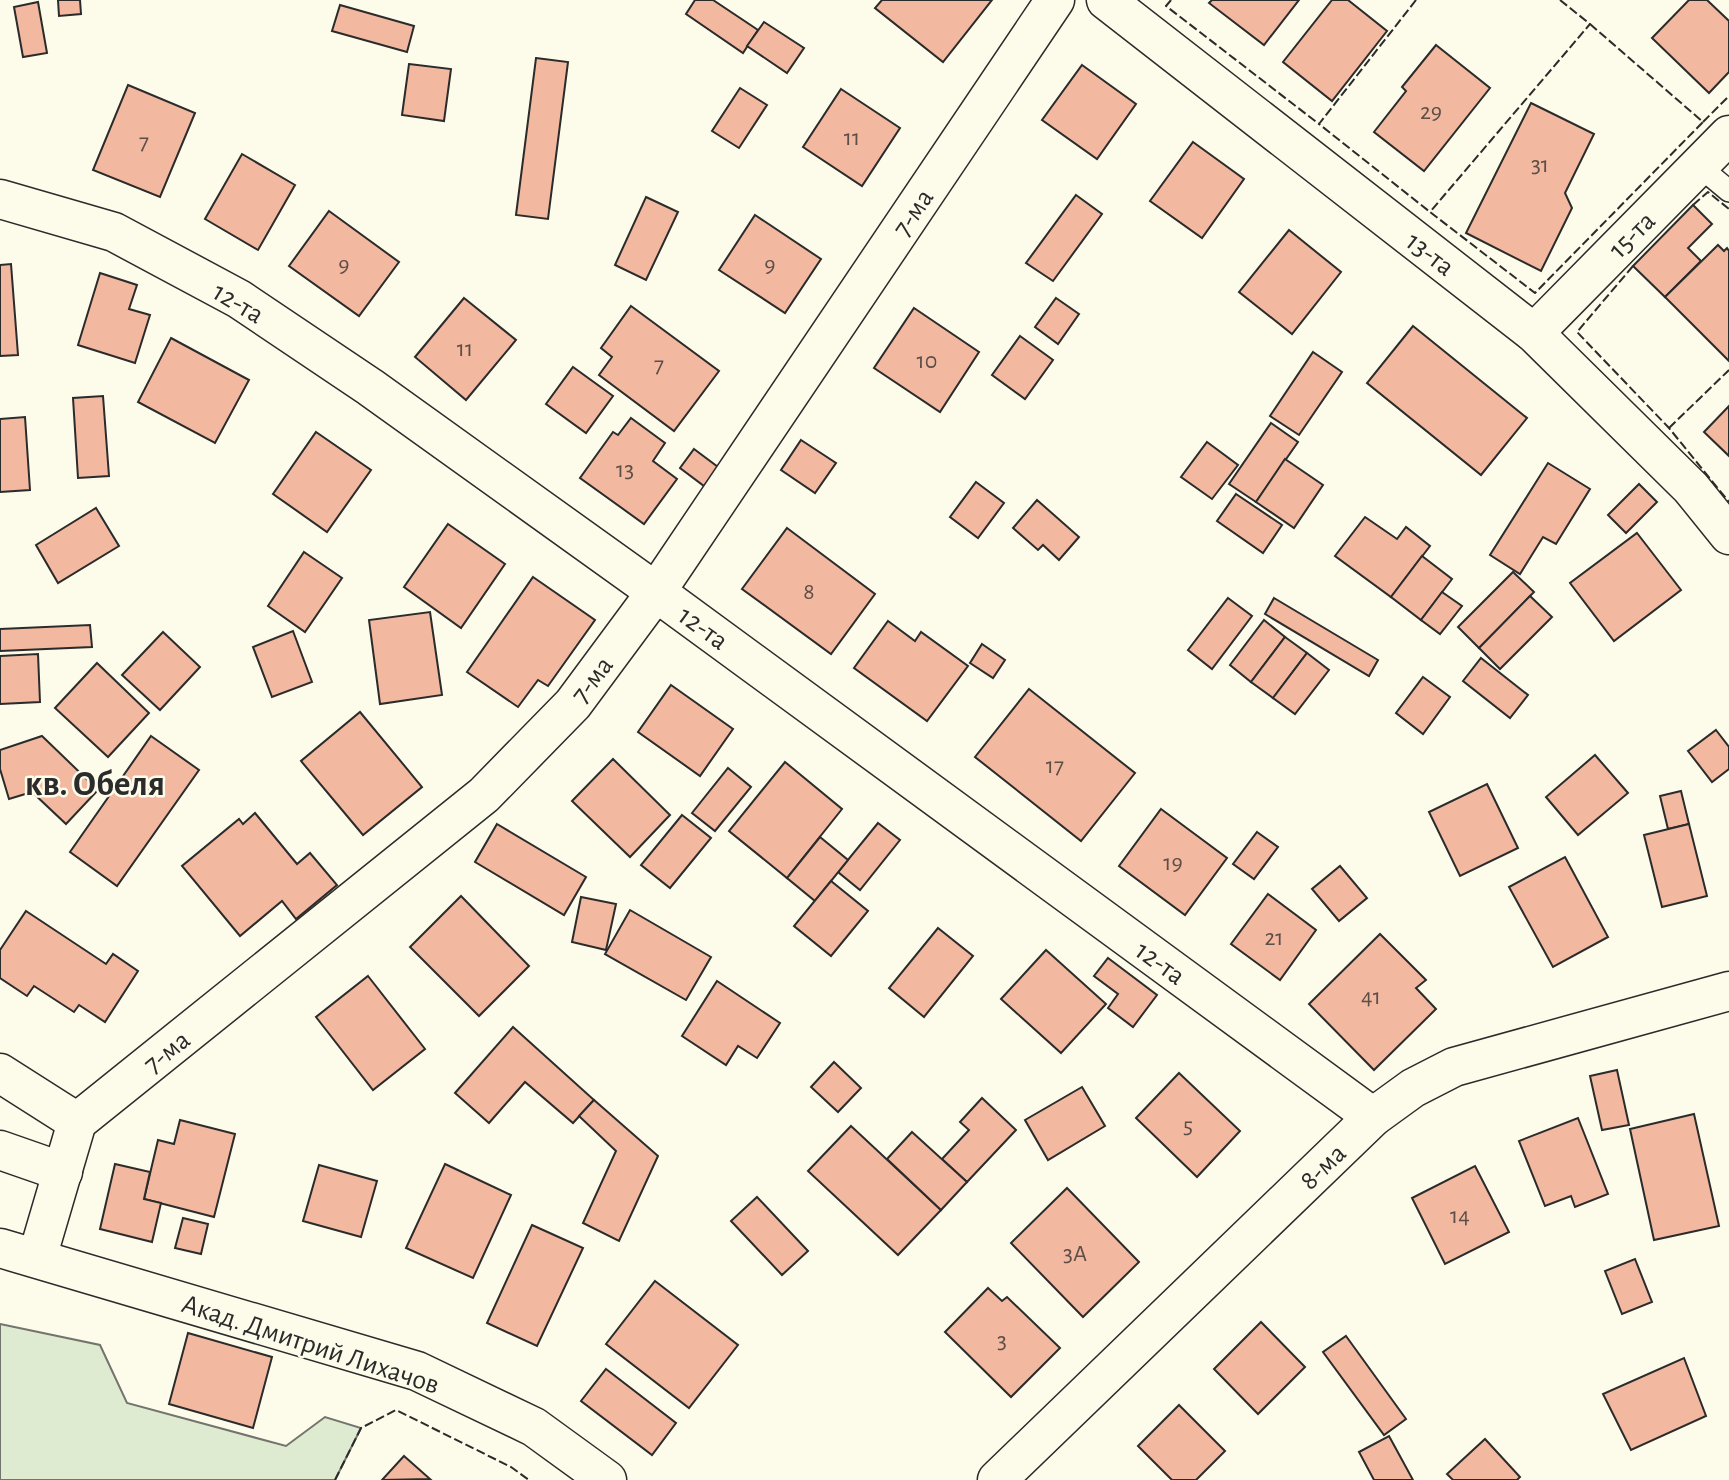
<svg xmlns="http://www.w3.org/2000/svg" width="1729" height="1480" font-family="'Alegreya Sans',sans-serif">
	<rect width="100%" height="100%" fill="#fdfbea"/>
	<polygon fill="#deebd1" stroke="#74746e" stroke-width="2" points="0,1324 100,1345 127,1403 286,1446 325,1417 361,1428 335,1480 0,1480"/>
	<g fill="#f2b8a0" stroke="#2b2b2b" stroke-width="2">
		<polygon points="58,0 80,0 81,14 59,16"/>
		<polygon points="695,0 713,0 758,30 743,53 686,14"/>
		<polygon points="882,0 992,0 943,62 875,8"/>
		<polygon points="1212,0 1299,0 1264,45 1209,3"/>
		<polygon points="1332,0 1348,0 1387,31 1332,101 1283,62"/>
		<polygon points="1689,0 1707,0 1729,21 1729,72 1709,93 1652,38"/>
		<polygon points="38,2 47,53 23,57 14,7"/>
		<polygon points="340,5 414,26 407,52 332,31"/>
		<polygon points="764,22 804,48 787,73 747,46"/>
		<polygon points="1436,45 1490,88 1424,171 1374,132 1406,91 1402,87"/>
		<polygon points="536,58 568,62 548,219 516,215"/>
		<polygon points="409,64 451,69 444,121 402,115"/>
		<polygon points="1082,65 1136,104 1097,159 1042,120"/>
		<polygon points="128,85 195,113 160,197 93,170"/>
		<polygon points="740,88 767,105 739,148 712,131"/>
		<polygon points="841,89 900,128 862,186 803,147"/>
		<polygon points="1531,103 1594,134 1565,193 1572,208 1541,271 1466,233"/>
		<polygon points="1193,142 1244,179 1202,238 1150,201"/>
		<polygon points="242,154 295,185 258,250 205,219"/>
		<polygon points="1076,195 1102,214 1053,281 1026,263"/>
		<polygon points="646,197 678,212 646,280 615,265"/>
		<polygon points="1693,205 1712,224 1688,248 1701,261 1665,297 1633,266"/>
		<polygon points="329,211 399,262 359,316 289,266"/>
		<polygon points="755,215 821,259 785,313 719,270"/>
		<polygon points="1289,230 1341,272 1292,334 1239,292"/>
		<polygon points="1718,245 1724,251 1727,248 1729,251 1729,361 1665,297"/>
		<polygon points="11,264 18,355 0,356 0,265"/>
		<polygon points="100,273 137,285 129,309 150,315 135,363 78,345"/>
		<polygon points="464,298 516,340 466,400 415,357"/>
		<polygon points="1056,298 1079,314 1058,344 1035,327"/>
		<polygon points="631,306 719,371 674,431 599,375 612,357 601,348"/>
		<polygon points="914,308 979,352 940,412 874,368"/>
		<polygon points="1413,326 1527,418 1481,475 1367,383"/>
		<polygon points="1020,336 1053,360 1025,399 992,375"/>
		<polygon points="171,338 249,380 215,443 138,402"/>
		<polygon points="1313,352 1342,372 1299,435 1270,416"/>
		<polygon points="573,367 613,396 586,433 546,404"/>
		<polygon points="103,396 109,476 78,478 73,398"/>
		<polygon points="1729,406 1729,456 1704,432"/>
		<polygon points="25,417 30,490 0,492 0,419"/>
		<polygon points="631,418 665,443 653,461 677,479 644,524 580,478 613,432 618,435"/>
		<polygon points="1271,423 1298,442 1256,502 1229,484"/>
		<polygon points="316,432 371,470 327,532 273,494"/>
		<polygon points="801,440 836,463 815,493 781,470"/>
		<polygon points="1207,442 1238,465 1212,499 1181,477"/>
		<polygon points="694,449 718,467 704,486 680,468"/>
		<polygon points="1285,459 1323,485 1294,528 1256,502"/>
		<polygon points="1548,463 1590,489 1556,544 1543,537 1520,574 1490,555"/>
		<polygon points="976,482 1004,503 978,538 950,517"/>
		<polygon points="1639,484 1657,502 1626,533 1608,515"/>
		<polygon points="1236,494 1282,525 1263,553 1217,521"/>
		<polygon points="1037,500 1079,537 1059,560 1043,545 1038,550 1013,528"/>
		<polygon points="96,508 119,546 58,583 36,545"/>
		<polygon points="1365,517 1397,539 1406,527 1430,546 1391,597 1335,556"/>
		<polygon points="448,524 505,564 461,628 404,587"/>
		<polygon points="787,528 875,594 831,654 742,589"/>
		<polygon points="1637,533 1681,590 1614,641 1570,583"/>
		<polygon points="304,552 342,578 305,632 268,606"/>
		<polygon points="1422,556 1452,579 1421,620 1391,597"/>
		<polygon points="1513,572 1534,592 1479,648 1458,627"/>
		<polygon points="533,577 595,620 548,686 538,680 518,707 467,672"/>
		<polygon points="1442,592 1462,606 1440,634 1421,620"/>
		<polygon points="1530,596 1552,617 1500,669 1479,648"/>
		<polygon points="1228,598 1252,616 1212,669 1188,650"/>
		<polygon points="1274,598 1378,660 1369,676 1265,614"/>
		<polygon points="430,612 442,695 380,704 369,620"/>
		<polygon points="1264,620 1285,637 1251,682 1230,665"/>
		<polygon points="888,621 915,641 921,632 968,666 927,721 854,668"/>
		<polygon points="90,625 92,647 0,651 0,629"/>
		<polygon points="293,631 312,682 272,697 253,647"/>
		<polygon points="163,632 200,667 160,710 122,675"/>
		<polygon points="1285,637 1307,653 1273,698 1251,682"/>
		<polygon points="982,644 1005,660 993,678 970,663"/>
		<polygon points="1307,653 1329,670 1295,714 1273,698"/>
		<polygon points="38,654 40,702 0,704 0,656"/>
		<polygon points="1481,658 1528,695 1510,718 1463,681"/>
		<polygon points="97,663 149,713 108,757 55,708"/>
		<polygon points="1423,677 1450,697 1423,734 1396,713"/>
		<polygon points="671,685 733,729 700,776 638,732"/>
		<polygon points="1029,689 1135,773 1081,841 975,757"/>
		<polygon points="360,712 422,787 363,835 301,761"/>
		<polygon points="1716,730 1729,747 1729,769 1712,782 1688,751"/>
		<polygon points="42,736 98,790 66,824 32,792 9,799 0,769 0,750"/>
		<polygon points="151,736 199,770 117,886 70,852"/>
		<polygon points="1595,755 1628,793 1578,835 1546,797"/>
		<polygon points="613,759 670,815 630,857 572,801"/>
		<polygon points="785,762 842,809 787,878 729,831"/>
		<polygon points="728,768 751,787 715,831 692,813"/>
		<polygon points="1487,784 1518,848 1460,876 1429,812"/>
		<polygon points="1681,791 1689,824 1668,829 1660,796"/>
		<polygon points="1161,809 1227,858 1185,915 1119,866"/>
		<polygon points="255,813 297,864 310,853 337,885 296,919 282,901 240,936 182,866 239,819 243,824"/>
		<polygon points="682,815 711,838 670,888 641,865"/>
		<polygon points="878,823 900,840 860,890 838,872"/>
		<polygon points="497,824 586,877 564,915 475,862"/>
		<polygon points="1689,824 1707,896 1662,907 1644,835"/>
		<polygon points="1257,832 1278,847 1254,879 1233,864"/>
		<polygon points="820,837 848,860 815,901 787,878"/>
		<polygon points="1565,857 1608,937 1553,967 1509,887"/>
		<polygon points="1340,866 1367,898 1339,921 1312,889"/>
		<polygon points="831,881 868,911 831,956 794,926"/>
		<polygon points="1268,894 1316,930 1280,980 1231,944"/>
		<polygon points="461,896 529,966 479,1016 410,947"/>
		<polygon points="581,897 616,904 606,950 572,942"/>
		<polygon points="630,910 711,957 686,1000 605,954"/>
		<polygon points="26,911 106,964 113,954 138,971 105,1022 79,1005 74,1012 34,986 27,996 0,978 0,950"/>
		<polygon points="938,928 973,956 924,1017 889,988"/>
		<polygon points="1380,934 1426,980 1416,988 1436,1009 1374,1070 1309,1004"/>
		<polygon points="1046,950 1106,1004 1061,1053 1001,999"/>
		<polygon points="1108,958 1157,995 1133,1027 1108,1008 1118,994 1094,976"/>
		<polygon points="368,976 425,1049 373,1090 316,1017"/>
		<polygon points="717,981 780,1023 757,1058 738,1046 726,1065 682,1036"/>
		<polygon points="513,1027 594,1100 573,1123 525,1082 489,1123 455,1093"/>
		<polygon points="834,1062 861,1088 838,1112 811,1087"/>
		<polygon points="1617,1070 1629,1125 1602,1130 1590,1076"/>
		<polygon points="1179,1073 1240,1131 1197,1177 1136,1118"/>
		<polygon points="1082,1087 1105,1126 1048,1160 1025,1120"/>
		<polygon points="982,1098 1016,1130 967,1182 942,1159 969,1130 960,1122"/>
		<polygon points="594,1100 658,1156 619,1241 583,1223 616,1151 579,1116"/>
		<polygon points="1694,1114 1719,1226 1654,1240 1630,1129"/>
		<polygon points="1578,1118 1608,1194 1575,1207 1571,1196 1545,1206 1519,1141"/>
		<polygon points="180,1120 235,1134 214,1217 144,1199 158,1140 174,1144"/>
		<polygon points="851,1126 941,1210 898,1255 808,1171"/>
		<polygon points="912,1132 967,1182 941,1210 887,1159"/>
		<polygon points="115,1164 150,1172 144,1199 161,1203 152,1242 100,1229"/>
		<polygon points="445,1164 511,1195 473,1278 406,1248"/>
		<polygon points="319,1165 377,1181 361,1237 303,1221"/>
		<polygon points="1475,1166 1509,1232 1445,1264 1412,1198"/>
		<polygon points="1067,1188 1139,1262 1083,1317 1011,1243"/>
		<polygon points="757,1197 808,1251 782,1275 731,1221"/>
		<polygon points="183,1218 208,1224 201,1254 175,1248"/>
		<polygon points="532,1225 583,1248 537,1346 487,1323"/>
		<polygon points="1635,1259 1652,1302 1622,1314 1605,1271"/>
		<polygon points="655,1281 738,1345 689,1408 606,1344"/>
		<polygon points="988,1288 1002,1301 1007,1297 1060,1348 1011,1397 945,1332"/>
		<polygon points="1261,1322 1305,1367 1258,1414 1214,1369"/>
		<polygon points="188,1333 272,1357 253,1428 169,1404"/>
		<polygon points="1346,1336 1406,1419 1384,1435 1323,1352"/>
		<polygon points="1684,1358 1706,1416 1631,1450 1603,1394"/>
		<polygon points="606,1369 676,1423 652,1455 581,1401"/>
		<polygon points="1179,1405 1225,1451 1196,1480 1172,1480 1138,1446"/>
		<polygon points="1389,1436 1413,1480 1374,1480 1359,1452"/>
		<polygon points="1485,1439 1520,1477 1517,1480 1453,1480 1447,1474"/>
		<polygon points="404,1456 430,1479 382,1480"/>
	</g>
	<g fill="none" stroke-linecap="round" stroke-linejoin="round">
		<defs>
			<polyline id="lane" points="1699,166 1729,191"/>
			<g id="street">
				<polyline points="1106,0 1534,333 1691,488 1729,535"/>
				<polyline points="0,199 114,232 239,299 370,387 656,592 1373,1117"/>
				<polyline points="1534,333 1729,135"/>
				<polyline points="0,1073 77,1122"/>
				<polyline points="0,1150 63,1172"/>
				<polyline points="37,1258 77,1122 484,795 573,704 656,592 1055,0"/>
				<polyline points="997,1480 1373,1117 1413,1088 1454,1067 1729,991"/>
			</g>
			<polyline id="secondary" points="0,1248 417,1371 534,1427 607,1480"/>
		</defs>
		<use href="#lane" stroke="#2b2b2b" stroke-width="24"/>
		<use href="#street" stroke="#2b2b2b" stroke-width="41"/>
		<use href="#secondary" stroke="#2b2b2b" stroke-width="41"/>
		<use href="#lane" stroke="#fdfbea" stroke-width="21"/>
		<use href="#street" stroke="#fdfbea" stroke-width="38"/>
		<use href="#secondary" stroke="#fdfbea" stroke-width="38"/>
		<g stroke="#2b2b2b" stroke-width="2" stroke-dasharray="9 3.5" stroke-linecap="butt">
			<polyline points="1171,0 1166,6 1319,124"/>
			<polyline points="1416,0 1319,124 1430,212"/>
			<polyline points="1560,0 1590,24"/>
			<polygon points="1590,24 1703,122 1535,293 1430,212"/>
			<polyline points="1703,122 1729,96"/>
			<polyline points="1693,205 1708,192 1729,209"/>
			<polyline points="1633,266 1577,332 1669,428 1729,502"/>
			<polyline points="1669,428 1729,370"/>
			<polyline points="335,1480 361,1428 396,1410 511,1467 529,1480"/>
		</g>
	</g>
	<g text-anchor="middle" stroke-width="5" stroke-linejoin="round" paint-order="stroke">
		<g font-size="24" fill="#5d4e48">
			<text x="1431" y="119">29</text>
			<text x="852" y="145">11</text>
			<text x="144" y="149">7</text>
			<text x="1540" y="172">31</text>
			<text x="344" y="272">9</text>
			<text x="770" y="272">9</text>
			<text x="465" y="356">11</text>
			<text x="927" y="368">10</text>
			<text x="659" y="372">7</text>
			<text x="625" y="477">13</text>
			<text x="809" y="599">8</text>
			<text x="1055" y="773">17</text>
			<text x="1173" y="870">19</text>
			<text x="1274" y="945">21</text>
			<text x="1371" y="1004">41</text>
			<text x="1188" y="1133">5</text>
			<text x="1460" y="1223">14</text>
			<text x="1075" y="1261">3А</text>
			<text x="1002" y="1348">3</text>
		</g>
		<g font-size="28" fill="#2b2b2b" stroke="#fdfbea">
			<text transform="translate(912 212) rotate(-56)" y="10">7-ма</text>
			<text transform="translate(1631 234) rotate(-45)" y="10">15-та</text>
			<text transform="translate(1431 253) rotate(38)" y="10">13-та</text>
			<text transform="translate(239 302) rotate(31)" y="10">12-та</text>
			<text transform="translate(704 627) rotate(36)" y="10">12-та</text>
			<text transform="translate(591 679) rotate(-53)" y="10">7-ма</text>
			<text transform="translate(1161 962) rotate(36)" y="10">12-та</text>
			<text transform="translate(166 1051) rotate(-39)" y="10">7-ма</text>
			<text transform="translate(1322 1166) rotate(-44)" y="10">8-ма</text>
			<text transform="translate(311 1343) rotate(18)" y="10">Акад. Дмитрий Лихачов</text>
		</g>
		<g font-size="35" font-weight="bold" fill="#2b2b2b" stroke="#fdfbea">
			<text x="95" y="795">кв. Обеля</text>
		</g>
	</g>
</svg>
